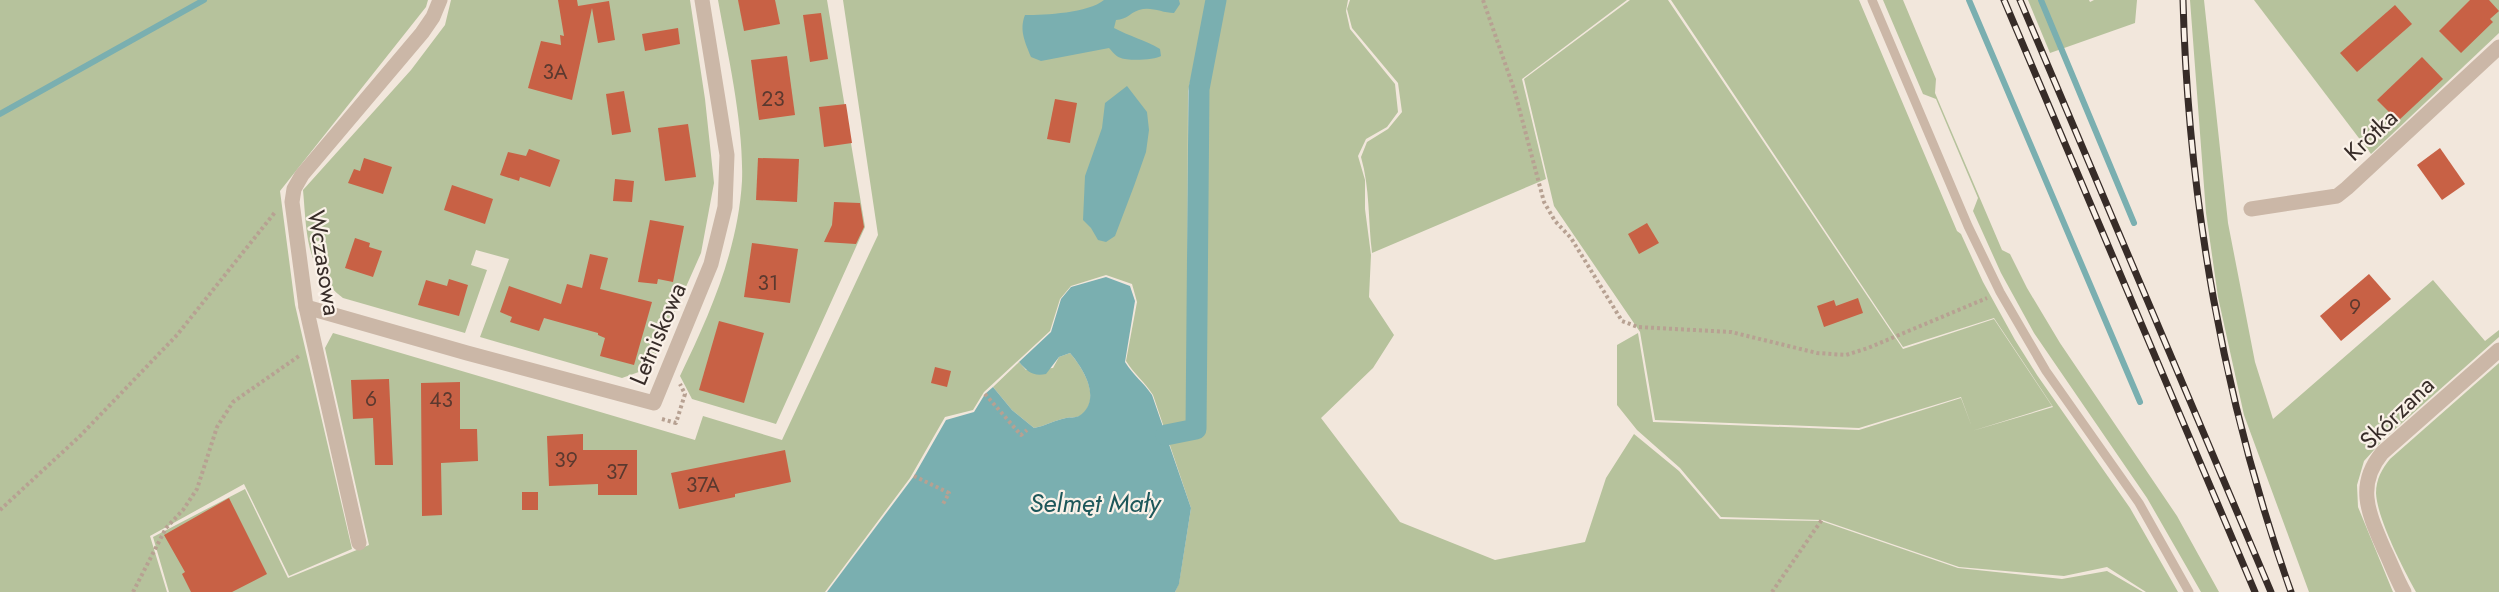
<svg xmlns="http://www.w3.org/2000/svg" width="2499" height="592" font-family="Jost,sans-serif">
	<rect width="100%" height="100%" fill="#f2e7dc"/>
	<g fill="#b6c29c">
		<polygon points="0,0 428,0 426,7 280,191 295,305 352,549 289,576 244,484 150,536 167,592 0,592"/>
		<path d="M451,0H690L705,99L714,183L701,253L650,368L622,378L480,337L509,259L476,250L471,265L487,270L465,333L343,298C305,269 307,234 303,190L411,70L445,25Z"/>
		<path d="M718,0H827L865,227L776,424L692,399L680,376C710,314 738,250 742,181C744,125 728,56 718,0Z"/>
		<path d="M843,0H1209L1188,91L1187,389L1190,90L1210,0H1348L1346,11L1350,29L1395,84L1398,112L1387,127L1366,139L1358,156L1365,180V209L1371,255L1369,297L1394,335L1373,368L1321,418L1400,522L1495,560L1585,542L1606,478L1634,434L1679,471L1720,519L1821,521L1958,568L2062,579L2107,571L2143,592H1175L1179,583L1191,508L1153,395C1145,382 1135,375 1126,361L1137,302L1132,284L1106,275L1071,286L1060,299L1050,331L984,392L973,410L945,417L910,478L825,592H169L153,537L245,489L288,578L369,545L325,348L333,333L695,440L703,416L782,440L878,235Z"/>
		<path d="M1350,0H1627L1522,79L1546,179L1372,253C1368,220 1370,188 1361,157L1367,142L1388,129L1402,112L1398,83L1352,28L1347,9Z"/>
		<polygon points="1630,0 1668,0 1903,349 1994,319 2052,406 1972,431 2053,407 1994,318 1903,347 1671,0 1859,0 1957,231 1961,234 1983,282 2015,340 2037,375 2130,508 2178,592 2146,592 2107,567 2064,576 1959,567 1822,520 1721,517 1680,468 1637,430 1617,405 1617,345 1638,333 1653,422 1859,430 1961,398 1972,427 1961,397 1859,428 1655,420 1640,332 1554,206 1524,79"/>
		<polygon points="1883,0 1903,0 1936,79 1935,93 2002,250 2010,254 2027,288 2060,343 2177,516 2219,592 2201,592 2147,498 2034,333 2001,273 1973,211 1978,198 1936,99 1923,94"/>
		<polygon points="2028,0 2089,0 2090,2 2094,0 2137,0 2135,23 2050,53"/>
		<polygon points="2190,0 2204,0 2228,223 2255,362 2273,419 2433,280 2485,341 2499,330 2499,337 2384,439 2364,461 2357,485 2358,507 2393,592 2309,592 2244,415 2218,297 2206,213"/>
		<polygon points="2254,0 2499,0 2499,33 2371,154"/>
		<path d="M1070,353C1083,368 1103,400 1080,416C1075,418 1071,417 1066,418C1055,420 1045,426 1034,428L1012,410L993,387L1019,362L1026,370L1053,368L1059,357Z"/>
		<path d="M2499,363V592H2416C2403,569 2377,518 2376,493C2376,479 2382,469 2390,459Z"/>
	</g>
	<g fill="#7aafb0">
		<path d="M1104,0H1179L1180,4L1174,13C1162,13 1151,6 1139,10C1128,14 1128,19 1116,20L1114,28C1129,36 1145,40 1160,49L1161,56C1156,60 1127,61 1121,58C1115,56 1113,52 1109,48L1041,61L1031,57C1025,42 1019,30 1025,15C1046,15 1088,13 1104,0Z"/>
		<polygon points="1127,86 1147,112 1149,130 1146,152 1134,186 1115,236 1106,242 1098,240 1091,228 1083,220 1085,176 1102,128 1105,103"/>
		<path d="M1106,277L1130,286L1135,301L1125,362C1134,376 1143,382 1152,395L1191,508L1179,584L1175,592H827L914,476L946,420L974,412L985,394L993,387L1012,410L1034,428C1045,426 1055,420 1066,418C1070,417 1075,418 1079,416C1103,400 1083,368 1070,353L1059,357L1046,374C1033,377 1027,371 1019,362L1051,332L1061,299L1071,287Z"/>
	</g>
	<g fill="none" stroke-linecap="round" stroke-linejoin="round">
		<g stroke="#7aafb0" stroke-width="6">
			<polyline points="1969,0 2140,402"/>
			<polyline points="2041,0 2134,223"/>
			<polyline points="0,114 204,0"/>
		</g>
		<polyline stroke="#7aafb0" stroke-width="21" points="1166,435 1196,429 1199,89 1216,0"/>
	</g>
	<g fill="#c86145">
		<polygon points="558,0 577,0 578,6 609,1 615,40 598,43 592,8 572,100 528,88 541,41 561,45 560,35 564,36"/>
		<polygon points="738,0 775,0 780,24 744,31"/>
		<polygon points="2470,0 2489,0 2499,11 2490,19 2493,22 2461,53 2439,31"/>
		<polygon points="2395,5 2412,24 2357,72 2340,53"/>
		<polygon points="821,13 828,59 810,62 803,15"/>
		<polygon points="678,28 680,44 645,51 642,34"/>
		<polygon points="787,56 795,115 759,120 751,60"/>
		<polygon points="2422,57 2443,79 2398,121 2377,100"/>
		<polygon points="624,91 631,132 612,135 606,94"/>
		<polygon points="1055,99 1077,103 1070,143 1047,139"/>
		<polygon points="846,104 852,143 824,147 819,107"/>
		<polygon points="688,124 696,177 665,181 658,128"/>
		<polygon points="2440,148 2465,184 2442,200 2417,165"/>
		<polygon points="529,149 560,160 550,187 520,177 519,181 500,175 508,152 526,156"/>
		<polygon points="364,158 392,167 383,194 348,183 354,169 360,171"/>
		<polygon points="758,158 799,159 797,202 756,200"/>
		<polygon points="615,179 634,181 632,202 613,201"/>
		<polygon points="452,185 493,199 485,224 444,210"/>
		<polygon points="834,202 860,203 864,227 856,244 824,242 832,225"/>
		<polygon points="650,220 684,226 673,282 658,279 657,284 638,282"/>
		<polygon points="1647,223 1659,243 1639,254 1628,234"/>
		<polygon points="355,238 370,243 369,247 382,251 373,277 345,268"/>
		<polygon points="752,243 798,249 790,303 744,297"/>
		<polygon points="590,254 608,258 600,289 652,302 634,365 600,356 605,338 598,335 598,333 544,318 539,331 510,322 512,317 500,312 509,286 561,304 567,284 582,288"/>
		<polygon points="2369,274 2391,299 2341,341 2320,316"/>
		<polygon points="449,279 468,285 459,316 418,305 426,280 447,286"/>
		<polygon points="1858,298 1863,313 1824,327 1817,306 1834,300 1836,306"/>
		<polygon points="719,321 764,333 744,403 699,390"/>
		<polygon points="935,367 951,371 947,387 931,383"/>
		<polygon points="389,379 393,465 375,465 373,418 353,419 351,380"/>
		<polygon points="460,382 460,429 477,429 478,461 441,463 442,515 422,516 421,383"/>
		<polygon points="583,434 583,450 637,450 637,495 598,495 598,484 549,486 547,436"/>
		<polygon points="785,450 791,482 735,494 735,497 679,509 671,473"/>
		<rect x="522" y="492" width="16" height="18"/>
		<polygon points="229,498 267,574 232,592 191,592 182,574 185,572 164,535"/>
	</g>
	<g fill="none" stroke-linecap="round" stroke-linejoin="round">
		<g stroke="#b7a192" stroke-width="4" stroke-dasharray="3 3" stroke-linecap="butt">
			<polyline points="1483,0 1514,89 1544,202 1555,221 1571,238 1622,321 1638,327 1731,332 1817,353 1846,355 1868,348 1987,298"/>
			<polyline points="985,394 1021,435 1027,430"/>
			<polyline points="662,419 676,423 685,394 680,384"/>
			<polyline points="914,476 949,493 943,504"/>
			<polyline points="0,510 80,436 177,335 276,211"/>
			<polyline points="133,592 166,528 183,510 197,489 217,427 233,402 299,356"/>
			<polyline points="1772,592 1823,518"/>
		</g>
		<polyline stroke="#cbb7a7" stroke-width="9" points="1872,0 1968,226 2000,292 2046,371 2139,503 2189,592"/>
		<g stroke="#cbb7a7" stroke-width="15">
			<polyline points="2251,209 2337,196 2347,188 2499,47"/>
			<polyline points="306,307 467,353 654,403 711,264 725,207 727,155 702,0"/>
			<polyline points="359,543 306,307 292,202 294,189 302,175 422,33 433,17 440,0"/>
			<path d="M2404,592C2396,578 2391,563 2384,549C2369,514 2355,486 2382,453L2499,350"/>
		</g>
		<defs>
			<g id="rail">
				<polyline points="2004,0 2255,592"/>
				<polyline points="2020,0 2271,592"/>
				<path d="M2183,0C2188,200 2224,403 2291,592"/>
			</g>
		</defs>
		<use href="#rail" stroke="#372c28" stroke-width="7"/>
		<use href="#rail" stroke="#faf1e8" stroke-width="4.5" stroke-dasharray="14" stroke-linecap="butt"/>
	</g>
	<g text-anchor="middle" stroke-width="4.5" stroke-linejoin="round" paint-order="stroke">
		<g font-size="21" fill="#5b392f">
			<text x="555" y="79">3A</text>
			<text x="773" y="106">23</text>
			<text x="768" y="290">31</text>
			<text x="2355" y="314">9</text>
			<text x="371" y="406">6</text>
			<text x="441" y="407">43</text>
			<text x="566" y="467">39</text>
			<text x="617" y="479">37</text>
			<text x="703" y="492">37A</text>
		</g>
		<g font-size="24" fill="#372c28" stroke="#faf1e8">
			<text transform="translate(2371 135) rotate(-43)" y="8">Krótka</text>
			<text transform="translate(324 263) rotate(81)" y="8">Wczasowa</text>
			<text transform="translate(658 334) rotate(-67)" y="8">Letniskowa</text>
			<text transform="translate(2397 413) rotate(-44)" y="8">Skórzana</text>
		</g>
		<g font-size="26" font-style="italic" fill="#1d575a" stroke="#faf1e8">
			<text x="1095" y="512">Selmęt Mały</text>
		</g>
	</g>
</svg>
